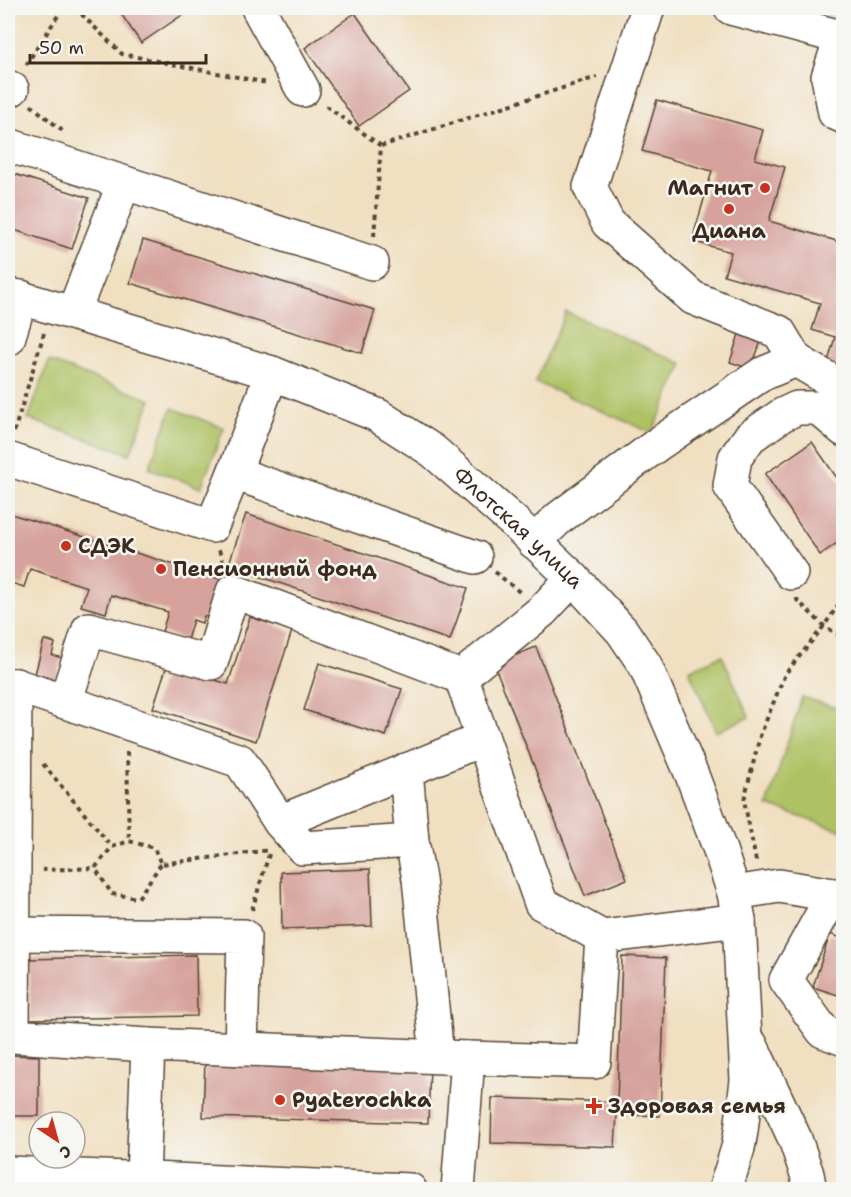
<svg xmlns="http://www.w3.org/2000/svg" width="851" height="1197" font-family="'Shantell Sans',sans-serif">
	<rect width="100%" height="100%" fill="#f6f6f2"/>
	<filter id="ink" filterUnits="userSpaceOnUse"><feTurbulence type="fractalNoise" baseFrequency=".0167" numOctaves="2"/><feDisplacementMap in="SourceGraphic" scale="12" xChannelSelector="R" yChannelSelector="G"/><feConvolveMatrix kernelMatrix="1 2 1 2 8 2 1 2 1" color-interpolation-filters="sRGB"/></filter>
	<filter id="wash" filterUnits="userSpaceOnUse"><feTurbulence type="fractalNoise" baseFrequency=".008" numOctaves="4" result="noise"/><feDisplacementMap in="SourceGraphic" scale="24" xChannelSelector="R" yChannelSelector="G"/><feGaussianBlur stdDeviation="1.35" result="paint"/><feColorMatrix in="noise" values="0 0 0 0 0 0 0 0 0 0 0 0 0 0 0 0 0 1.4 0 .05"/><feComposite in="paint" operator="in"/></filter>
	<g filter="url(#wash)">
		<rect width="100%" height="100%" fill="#f0dfc0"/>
		<g fill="#aec164" stroke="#747641" stroke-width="1.5">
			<polygon points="566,312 683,364 652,433 535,382"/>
			<polygon points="49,361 151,400 130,454 28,419"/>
			<polygon points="172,408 224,428 201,488 149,468"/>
			<polygon points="722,655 749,717 716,732 689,670"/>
			<polygon points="802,697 843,710 843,831 767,806"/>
		</g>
		<g id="blocks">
			<g fill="#d6a29b">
				<polygon points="117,8 185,8 188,11 141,43"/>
				<polygon points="355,13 409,91 359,126 305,48"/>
				<polygon points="657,100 763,130 755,159 785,167 769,221 840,242 844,233 844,370 827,365 835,337 812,330 820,303 724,275 731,252 692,241 712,171 642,151"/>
				<polygon points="8,172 89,198 72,249 8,228"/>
				<polygon points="143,240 375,310 362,353 130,283"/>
				<polygon points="740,331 762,338 751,369 730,362"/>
				<polygon points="812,442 844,488 844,538 820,555 765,474"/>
				<polygon points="8,513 226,581 214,619 204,616 202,623 193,620 187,640 162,632 168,612 111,595 106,613 81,606 87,587 30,569 24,587 8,582"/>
				<polygon points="246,514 468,588 450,640 228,566"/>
				<polygon points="250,617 292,631 256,741 153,708 167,665 228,684"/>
				<polygon points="44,640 55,643 52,655 62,658 56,680 35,674"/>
				<polygon points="536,647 627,879 585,896 494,664"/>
				<polygon points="319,663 402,689 386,736 304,710"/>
				<polygon points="370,869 372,926 282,929 281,872"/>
				<polygon points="830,934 844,939 844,997 813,987"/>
				<polygon points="196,955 197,1016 30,1019 29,959"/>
				<polygon points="622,956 666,958 660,1116 617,1114 615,1147 491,1143 492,1098 617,1102"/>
				<polygon points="8,1055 39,1056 39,1116 8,1116"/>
				<polygon points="205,1060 430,1066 428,1123 203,1117"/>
			</g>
		</g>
	</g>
	<g filter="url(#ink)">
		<use href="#blocks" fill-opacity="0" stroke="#564536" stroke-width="1.5"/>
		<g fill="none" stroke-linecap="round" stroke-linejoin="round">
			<defs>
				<g id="minor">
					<polyline points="258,8 303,90"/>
					<polyline points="648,8 590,187 608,223 693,298 779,332 796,360"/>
					<polyline points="731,8 844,38"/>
					<polyline points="841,38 828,77 835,113 844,117"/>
					<polyline points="8,87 12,89"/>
					<polyline points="8,145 372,263"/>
					<path id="s1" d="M8,294L272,373L377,415L433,451L515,523L573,578L622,631L645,665L692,775L720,850L734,893L739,920L747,1080L741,1131L738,1148L725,1190"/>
					<polyline points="73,313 124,183"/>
					<polyline points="8,339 21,297"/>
					<polyline points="8,459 212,526 234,473 475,557"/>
					<polyline points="234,473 272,373"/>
					<polyline points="534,542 559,518 658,444 762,374 796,360 835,383 844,386"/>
					<polyline points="791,573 730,486 735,458 750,437 782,415 797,408 818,408 844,430"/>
					<polyline points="573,578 542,611 461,677 541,903 602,937"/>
					<polyline points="8,685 15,685 13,1036 148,1045"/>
					<polyline points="15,685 240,761 280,822"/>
					<polyline points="65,702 89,629 211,663 233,591 461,677"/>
					<polyline points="406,770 412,841 419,879 437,1056"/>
					<polyline points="412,841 303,848 280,822 483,739"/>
					<polyline points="734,893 779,886 833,895"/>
					<polyline points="844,897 833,895 786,980 823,1031 844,1039"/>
					<polyline points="14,934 244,936 241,1049"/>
					<polyline points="751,1045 795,1139 807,1174 810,1190"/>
					<polyline points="8,1173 410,1190"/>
					<polyline points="143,1178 148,1045 468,1058"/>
					<polyline points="458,1190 468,1058 594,1062 602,937 739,920"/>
				</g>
			</defs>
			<use href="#minor" stroke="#564536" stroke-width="36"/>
			<g stroke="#564536" stroke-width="4" stroke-dasharray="4.5 4.5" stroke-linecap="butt">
				<polyline points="75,8 122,54 267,83"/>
				<polyline points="26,65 63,8"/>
				<polyline points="31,105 65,133"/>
				<polyline points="326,106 381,146"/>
				<polyline points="374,236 381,146 597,77"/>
				<polyline points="14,432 44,333"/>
				<polyline points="219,550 224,566"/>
				<polyline points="495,572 522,594"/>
				<polyline points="797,598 797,600 824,626 844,638"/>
				<polyline points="127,752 129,841"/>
				<polyline points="43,764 112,847"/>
				<polyline points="756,861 744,800 760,736 785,674 824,626 844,596"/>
				<polyline points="161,864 138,898 112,894 95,868 112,847 129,841 154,848 161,864 270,850"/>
				<polyline points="42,870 95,868"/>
				<polyline points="252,910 270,851"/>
			</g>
			<use href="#minor" stroke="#fff" stroke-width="33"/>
		</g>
	</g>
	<g fill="#c8321e" stroke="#f6f6f2" stroke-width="2">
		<circle cx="765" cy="188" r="6"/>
		<circle cx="729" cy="209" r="6"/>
		<circle cx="66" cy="546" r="6"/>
		<circle cx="161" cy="569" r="6"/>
		<circle cx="280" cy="1100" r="6"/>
		<path d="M591 1097h6v6h6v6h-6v6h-6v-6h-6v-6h6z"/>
	</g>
	<g text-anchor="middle" stroke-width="5" stroke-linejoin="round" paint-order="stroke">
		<g font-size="21" font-weight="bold" fill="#3b2a1e" stroke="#f6f6f2" text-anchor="start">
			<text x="753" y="195" text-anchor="end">Магнит</text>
			<text x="729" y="238" text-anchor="middle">Диана</text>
			<text x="78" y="553">СДЭК</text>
			<text x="173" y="576">Пенсионный фонд</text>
			<text x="292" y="1107">Pyaterochka</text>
			<text x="608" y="1113">Здоровая семья</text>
		</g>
		<g font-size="21" fill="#3b2a1e" stroke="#f6f6f2">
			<text dy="7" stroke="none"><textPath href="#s1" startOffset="570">Флотская улица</textPath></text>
		</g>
	</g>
	<rect width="851" height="1197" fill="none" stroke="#f6f6f2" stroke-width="30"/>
	<g transform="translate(57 1140) rotate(144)"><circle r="28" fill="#f6f6f2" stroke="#aba49d" stroke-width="1.5"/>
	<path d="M0-4.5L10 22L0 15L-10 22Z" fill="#c8321e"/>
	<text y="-9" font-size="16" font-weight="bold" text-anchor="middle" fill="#3b2a1e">С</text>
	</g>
	<path d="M30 54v9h176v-9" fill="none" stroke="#3b2a1e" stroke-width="3"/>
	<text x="39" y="54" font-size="18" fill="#3b2a1e" stroke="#f6f6f2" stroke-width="4.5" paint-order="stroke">50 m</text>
</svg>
